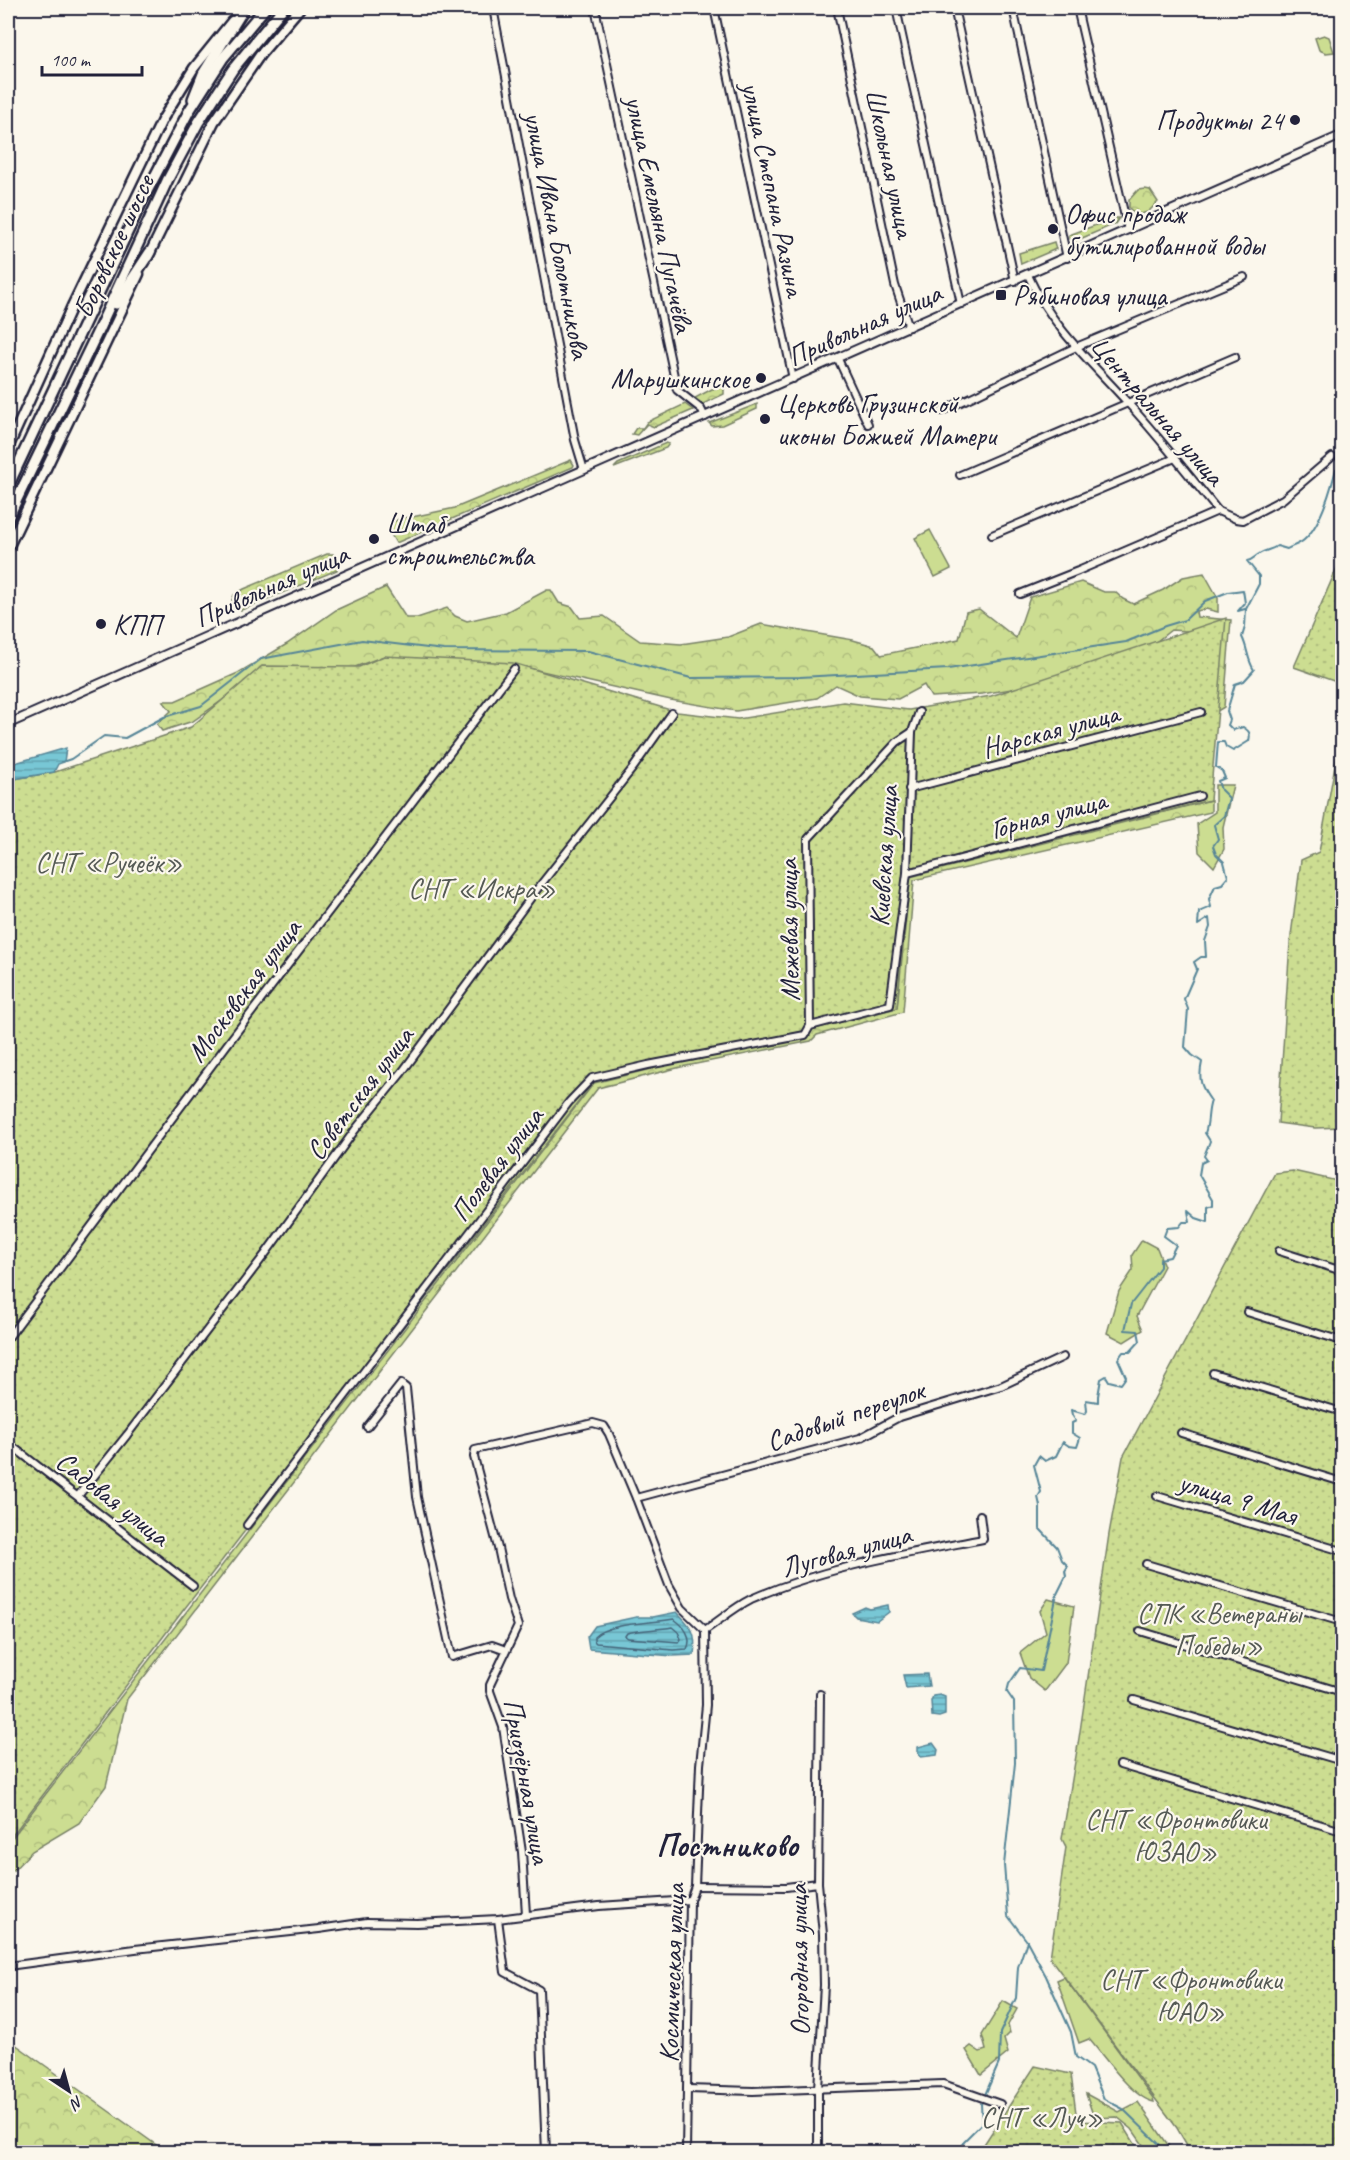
<svg xmlns="http://www.w3.org/2000/svg" width="1350" height="2160" font-family="Caveat,sans-serif">
	<defs>
		<pattern id="forest-crowns" width="20" height="18" patternUnits="userSpaceOnUse" patternTransform="scale(1.5)"><rect width="20" height="18" fill="#ccdd91"/><path d="M2 6a3 3 0 1 1 6 0M12 15a3 3 0 1 1 6 0" fill="none" stroke="#afbd7e"/></pattern>
		<pattern id="garden-dots" width="8" height="8" patternUnits="userSpaceOnUse" patternTransform="scale(1.5)"><rect width="8" height="8" fill="#ccdd91"/><path d="M2 2h.1M6 6h.1" fill="none" stroke="#afbd7e" stroke-width="1.8" stroke-linecap="round"/></pattern>
		<pattern id="water-rules" width="6" height="5" patternUnits="userSpaceOnUse" patternTransform="scale(1.5)"><rect width="6" height="5" fill="#78c7d5"/><path d="M0 2.5h6" fill="none" stroke="#62a1ae"/></pattern>
	</defs>
	<rect width="100%" height="100%" fill="#fbf7ec"/>
	<filter id="ink" filterUnits="userSpaceOnUse"><feTurbulence type="fractalNoise" baseFrequency=".0167" numOctaves="2"/><feDisplacementMap in="SourceGraphic" scale="12" xChannelSelector="R" yChannelSelector="G"/><feConvolveMatrix kernelMatrix="1 2 1 2 8 2 1 2 1" color-interpolation-filters="sRGB"/></filter>
	<g filter="url(#ink)">
		<g fill="#ccdd91" stroke="#778066" stroke-width="1.5">
			<polygon points="1324,35 1329,37 1334,52 1326,53 1319,50 1315,38"/>
			<polygon points="930,530 951,569 935,577 915,538"/>
			<polygon points="1215,785 1233,785 1223,827 1224,849 1214,867 1199,852 1197,824 1215,812"/>
			<polygon points="1142,1240 1157,1248 1164,1266 1137,1316 1143,1330 1124,1342 1107,1333 1119,1291 1133,1270 1132,1255"/>
			<polygon points="1048,1599 1074,1606 1066,1663 1045,1691 1029,1678 1020,1653 1046,1632 1040,1611"/>
			<path d="M1064,1977L1153,2098L1154,2102C1132,2098 1104,2056 1089,2039L1079,2043L1057,1980Z"/>
			<polygon points="1003,2001 1017,2009 1008,2025 1010,2033 1004,2039 1008,2053 981,2075 966,2050 971,2046 980,2052 986,2050 982,2035"/>
			<polygon points="1086,2094 1119,2112 1138,2102 1173,2152 1148,2152 1132,2129 1117,2117 1094,2118"/>
		</g>
		<g fill="url(#forest-crowns)" stroke="#778066" stroke-width="1.5">
			<polygon points="1145,189 1150,190 1158,202 1148,212 1136,215 1129,208 1129,200 1138,190"/>
			<polygon points="1115,218 1119,218 1115,224 1073,242 1069,238 1069,235"/>
			<polygon points="1054,242 1056,249 1021,264 1019,253"/>
			<polygon points="724,386 724,394 703,404 695,398 712,389"/>
			<polygon points="685,404 693,410 654,427 647,424 637,435 632,434 636,428 643,428 647,422"/>
			<polygon points="757,404 757,409 722,425 712,426 709,423"/>
			<polygon points="666,443 669,444 666,448 614,468 618,464"/>
			<polygon points="571,460 574,465 573,467 396,543 389,531 393,522 401,518 412,517 455,508"/>
			<polygon points="327,554 333,554 339,562 337,570 241,610 232,600 234,595 244,589"/>
			<polygon points="1204,573 1218,598 1218,612 1206,609 1196,611 1197,617 1231,620 1224,707 1214,713 1201,632 1171,630 1143,652 1035,685 982,694 931,697 924,685 898,699 860,696 836,685 817,698 736,711 671,700 506,663 479,679 384,656 331,676 234,692 193,721 162,731 157,724 171,711 163,701 175,701 238,673 287,644 336,610 386,587 406,618 417,618 447,608 455,616 467,621 506,612 547,590 551,590 559,603 572,607 580,618 604,616 640,641 681,644 728,637 761,624 853,640 874,646 881,655 959,639 966,612 979,609 1016,638 1030,597 1081,582 1104,592 1115,592 1123,599 1133,604 1163,590 1183,577"/>
			<polygon points="1211,800 1211,812 914,880 903,1012 817,1035 811,1041 681,1067 598,1088 127,1699 106,1786 79,1823 32,1851 8,1876 8,1843 594,1083 679,1062 676,1055 677,902 811,1030 897,1008 910,877"/>
			<polygon points="8,2039 166,2152 8,2152"/>
		</g>
		<g fill="url(#garden-dots)" stroke="#778066" stroke-width="1.5">
			<polygon points="1342,556 1342,684 1294,667"/>
			<polygon points="1226,618 1210,800 908,876 897,1008 594,1082 185,1608 8,1841 8,780 55,772 191,727 262,666 359,667 384,656 513,663 677,712 738,719 843,702 909,710 991,696"/>
			<polygon points="1342,727 1342,1127 1315,1128 1278,1123 1290,943 1301,860 1319,852"/>
			<polygon points="1293,1171 1342,1182 1342,2152 1191,2152 1177,2128 1050,1958 1066,1847 1062,1839 1079,1738 1109,1534 1123,1457 1275,1173"/>
			<polygon points="1035,2066 1071,2074 1077,2121 1122,2123 1140,2152 979,2152"/>
		</g>
		<g fill="url(#water-rules)" stroke="#568597" stroke-width="1.5">
			<polygon points="66,748 64,762 58,764 54,772 8,780 8,765"/>
			<polygon points="888,1605 889,1612 877,1621 856,1617 852,1613 865,1607 870,1609"/>
			<path d="M677,1612C692,1627 697,1633 694,1655L673,1656L589,1649L587,1637L595,1626L636,1617H653Z"/>
			<polygon points="927,1674 929,1686 906,1688 903,1675"/>
			<polygon points="940,1695 945,1697 945,1715 939,1717 932,1716 931,1701 933,1696"/>
			<polygon points="933,1743 938,1750 937,1755 921,1757 918,1753 918,1747"/>
		</g>
		<g fill="none" stroke-linecap="round" stroke-linejoin="round">
			<g stroke="#446479" stroke-width="1.5">
				<path d="M674,1619C684,1626 693,1637 687,1649L673,1650L596,1643L594,1641V1637C606,1623 654,1623 674,1619Z"/>
				<path d="M672,1627L678,1632L681,1639L679,1642L628,1638L625,1636L627,1633C642,1629 657,1630 672,1627Z"/>
			</g>
			<g stroke="#568597" stroke-width="2">
				<polyline points="1342,382 1337,395 1342,405"/>
				<polyline points="62,762 71,759 104,736 125,738 164,717 201,706 261,659 362,640 444,650 588,651 691,678 800,677 948,669 1126,642 1165,626 1185,620 1205,601 1228,592 1243,590 1245,603 1238,611 1245,609"/>
				<polyline points="958,2152 964,2141 982,2123 981,2104 999,2063 1000,2033 1016,1998 1018,1967 1027,1941"/>
				<path d="M1165,2152L1159,2144L1123,2109L1104,2099L1091,2068L1076,2057L1071,2032L1046,1976L1027,1941L1008,1916L1004,1865L1015,1763L1014,1702L1007,1692L1009,1684L1020,1668L1041,1671L1057,1594L1066,1576L1065,1571L1068,1566L1062,1560L1057,1547L1040,1529V1506L1038,1497L1041,1492L1034,1465L1039,1456L1045,1461L1056,1456L1063,1442L1069,1446L1077,1447L1080,1438L1072,1433V1423L1076,1421L1072,1415L1071,1410L1085,1414L1087,1411L1086,1400L1098,1402V1396L1101,1379L1106,1376L1109,1381L1121,1384L1126,1377L1118,1359L1123,1352H1130L1140,1341L1138,1331L1125,1330L1131,1304L1160,1267V1259L1170,1257L1176,1245L1164,1236L1167,1228L1179,1227L1183,1222H1190L1188,1211L1196,1218L1208,1222V1207L1213,1205V1199L1199,1175L1201,1163L1207,1160L1204,1156L1210,1141L1205,1133C1209,1123 1207,1112 1211,1101C1201,1087 1198,1080 1202,1062L1192,1055L1185,1047L1188,1009L1184,999L1197,969L1194,962L1201,957H1206L1205,941L1210,927L1209,918L1198,925L1199,912L1211,907L1209,899L1215,886L1222,884L1228,877L1224,862L1216,854L1213,846L1218,839L1214,825L1224,816L1229,798L1221,790L1218,781L1225,778L1222,771L1216,767L1218,742H1224L1226,747L1233,751L1249,741C1251,733 1249,731 1243,727L1233,730L1228,725L1230,720L1227,711L1235,684L1244,681L1254,670C1247,659 1248,649 1242,637L1245,627L1246,609L1259,584V576L1247,561C1253,560 1254,557 1259,554C1265,550 1271,550 1277,546L1287,549C1292,546 1300,544 1304,540C1320,526 1331,489 1336,469L1342,466"/>
			</g>
			<defs>
				<g id="minor">
					<polyline points="493,8 575,440 584,470"/>
					<polyline points="595,8 677,390 701,409 705,417"/>
					<polyline points="714,8 793,379"/>
					<polyline points="837,8 895,285 909,327"/>
					<polyline points="896,8 961,304"/>
					<polyline points="954,8 1015,281"/>
					<polyline points="1013,8 1067,258"/>
					<polyline points="1077,8 1128,230"/>
					<polyline points="1152,8 1159,8"/>
					<path d="M1028,275C1051,326 1090,361 1127,402C1159,437 1188,474 1218,511L1236,519L1243,520L1283,499L1332,457"/>
					<polyline points="838,359 868,424"/>
					<polyline points="942,411 1076,347 1244,277"/>
					<polyline points="960,475 1235,357"/>
					<polyline points="992,535 1175,458"/>
					<polyline points="1020,594 1078,571 1218,511"/>
					<polyline points="909,789 1201,712"/>
					<polyline points="907,873 1200,796"/>
					<polyline points="810,1026 808,839 897,742 912,732"/>
					<polyline points="1279,1251 1342,1271"/>
					<polyline points="1247,1312 1342,1341"/>
					<polyline points="8,1338 232,1038 514,669"/>
					<polyline points="1213,1373 1342,1412"/>
					<polyline points="367,1427 401,1384 406,1388 417,1497 452,1657 492,1645 506,1650"/>
					<polyline points="1181,1433 1342,1482"/>
					<polyline points="8,1443 193,1586"/>
					<polyline points="78,1496 127,1435 266,1253 355,1130 403,1071 538,888 633,768 672,713"/>
					<polyline points="1157,1496 1342,1551"/>
					<polyline points="636,1498 860,1438 899,1417 1001,1386 1063,1357"/>
					<polyline points="247,1525 569,1102 592,1078 648,1065 805,1035 810,1026 890,1005 907,873 912,732 919,712"/>
					<polyline points="1146,1564 1342,1622"/>
					<path d="M705,1630C720,1620 735,1607 751,1599C824,1567 905,1554 983,1539L980,1515"/>
					<polyline points="1140,1631 1342,1692"/>
					<polyline points="1134,1700 1342,1761"/>
					<polyline points="1120,1765 1342,1831"/>
					<polyline points="695,1886 786,1887 818,1883"/>
					<polyline points="526,1914 522,1852 503,1727 490,1691 490,1685 518,1626 509,1599 498,1548 474,1457 475,1450 593,1423 604,1426 609,1434 636,1498 669,1585 682,1608 705,1630 706,1705 700,1765 695,1886 690,1900 686,2152"/>
					<polyline points="498,1919 505,1972 539,1990 546,2152"/>
					<polyline points="8,1966 135,1949 319,1929 367,1922 417,1923 498,1919 599,1906 690,1900"/>
					<polyline points="688,2089 753,2091 943,2084 1000,2104"/>
					<polyline points="818,2152 818,2089 824,1985 823,1934 818,1883 820,1694"/>
				</g>
				<polyline id="tertiary" points="8,724 1342,135"/>
				<g id="secondary">
					<polyline points="148,257 214,122 260,55 300,8"/>
					<polyline points="8,448 73,304 162,120 194,68 232,21"/>
					<polyline points="8,548 139,274"/>
				</g>
				<g id="primary">
					<polyline points="193,99 203,74 243,10"/>
					<polyline points="116,304 150,252"/>
					<polyline points="8,486 142,201 189,111 223,58 265,8"/>
					<polyline points="8,518 98,331 168,179 198,123 233,69 283,8"/>
				</g>
			</defs>
			<use href="#minor" stroke="#22223b" stroke-width="10"/>
			<use href="#tertiary" stroke="#22223b" stroke-width="11"/>
			<use href="#secondary" stroke="#22223b" stroke-width="13"/>
			<use href="#primary" stroke="#22223b" stroke-width="14"/>
			<use href="#minor" stroke="#fbf7ec" stroke-width="6"/>
			<use href="#tertiary" stroke="#fbf7ec" stroke-width="7"/>
			<use href="#secondary" stroke="#fbf7ec" stroke-width="8"/>
			<use href="#primary" stroke="#fbf7ec" stroke-width="9"/>
		</g>
	</g>
	<g fill="#22223b" stroke="#fbf7ec" stroke-width="2">
		<circle cx="1295" cy="120" r="6"/>
		<circle cx="1053" cy="229" r="6"/>
		<rect x="995" y="289" width="12" height="12" rx="3"/>
		<circle cx="761" cy="378" r="6"/>
		<circle cx="765" cy="419" r="6"/>
		<circle cx="374" cy="539" r="6"/>
		<circle cx="101" cy="624" r="6"/>
	</g>
	<g text-anchor="middle" stroke-width="4.5" stroke-linejoin="round" paint-order="stroke">
		<g font-size="28" fill="#22223b" stroke="#fbf7ec" text-anchor="start">
			<text x="1283" y="130" text-anchor="end">Продукты 24</text>
			<text x="1065" y="223">Офис продаж<tspan x="1065" dy="32">бутилированной воды</tspan></text>
			<text x="1013" y="305">Рябиновая улица</text>
			<text x="749" y="388" text-anchor="end">Марушкинское</text>
			<text x="777" y="413">Церковь Грузинской<tspan x="777" dy="32">иконы Божией Матери</tspan></text>
			<text x="386" y="533">Штаб<tspan x="386" dy="32">строительства</tspan></text>
			<text x="113" y="634">КПП</text>
		</g>
		<g font-size="28" fill="#22223b" stroke="#fbf7ec">
			<text transform="translate(891 163) rotate(78)" y="10">Школьная улица</text>
			<text transform="translate(774 189) rotate(78)" y="10">улица Степана Разина</text>
			<text transform="translate(660 214) rotate(78)" y="10">улица Емельяна Пугачёва</text>
			<text transform="translate(558 235) rotate(79)" y="10">улица Ивана Болотникова</text>
			<text transform="translate(113 246) rotate(-65)" y="10">Боровское шоссе</text>
			<text transform="translate(864 324) rotate(-24)" y="10">Привольная улица</text>
			<text transform="translate(1158 410) rotate(49)" y="10">Центральная улица</text>
			<text transform="translate(271 585) rotate(-24)" y="10">Привольная улица</text>
			<text transform="translate(1050 730) rotate(-15)" y="10">Нарская улица</text>
			<text transform="translate(1048 814) rotate(-15)" y="10">Горная улица</text>
			<text transform="translate(883 856) rotate(-86)" y="10">Киевская улица</text>
			<text transform="translate(788 930) rotate(-91)" y="10">Межевая улица</text>
			<text transform="translate(243 990) rotate(-53)" y="10">Московская улица</text>
			<text transform="translate(359 1093) rotate(-53)" y="10">Советская улица</text>
			<text transform="translate(496 1164) rotate(-53)" y="10">Полевая улица</text>
			<text transform="translate(845 1415) rotate(-19)" y="10">Садовый переулок</text>
			<text transform="translate(113 1498) rotate(38)" y="10">Садовая улица</text>
			<text transform="translate(1238 1498) rotate(17)" y="10">улица 9 Мая</text>
			<text transform="translate(846 1550) rotate(-15)" y="10">Луговая улица</text>
			<text transform="translate(528 1781) rotate(80)" y="10">Приозёрная улица</text>
			<text transform="translate(798 1960) rotate(-91)" y="10">Огородная улица</text>
			<text transform="translate(671 1973) rotate(-88)" y="10">Космическая улица</text>
		</g>
		<g font-size="28" fill="#555a55" stroke="#fbf7ec">
			<text x="109" y="872">СНТ «Ручеёк»</text>
			<text x="482" y="898">СНТ «Искра»</text>
			<text x="1219" y="1623">СПК «Ветераны<tspan x="1219" dy="32">Победы»</tspan></text>
			<text x="1176" y="1829">СНТ «Фронтовики<tspan x="1176" dy="32">ЮЗАО»</tspan></text>
			<text x="1191" y="1989">СНТ «Фронтовики<tspan x="1191" dy="32">ЮАО»</tspan></text>
			<text x="1042" y="2127">СНТ «Луч»</text>
		</g>
		<g font-size="32" font-weight="bold" fill="#22223b" stroke="#fbf7ec">
			<text x="727" y="1856">Постниково</text>
		</g>
	</g>
	<rect width="1350" height="2160" fill="none" stroke="#fbf7ec" stroke-width="30"/>
	<rect x="15" y="15" width="1320" height="2130" fill="none" stroke="#22223b" stroke-width="2" filter="url(#ink)"/>
	<g transform="translate(69 2091) rotate(144)" stroke="#fbf7ec" stroke-width="4.5" paint-order="stroke">
	<path d="M0-4.5L10 22L0 15L-10 22Z" fill="#22223b"/>
	<text y="-9" font-size="16" font-weight="bold" text-anchor="middle" fill="#22223b">N</text>
	</g>
	<path d="M42 66v9h100v-9" fill="none" stroke="#22223b" stroke-width="3"/>
	<text x="51" y="66" font-size="18" fill="#22223b" stroke="#fbf7ec" stroke-width="4.5" paint-order="stroke">100 m</text>
</svg>
